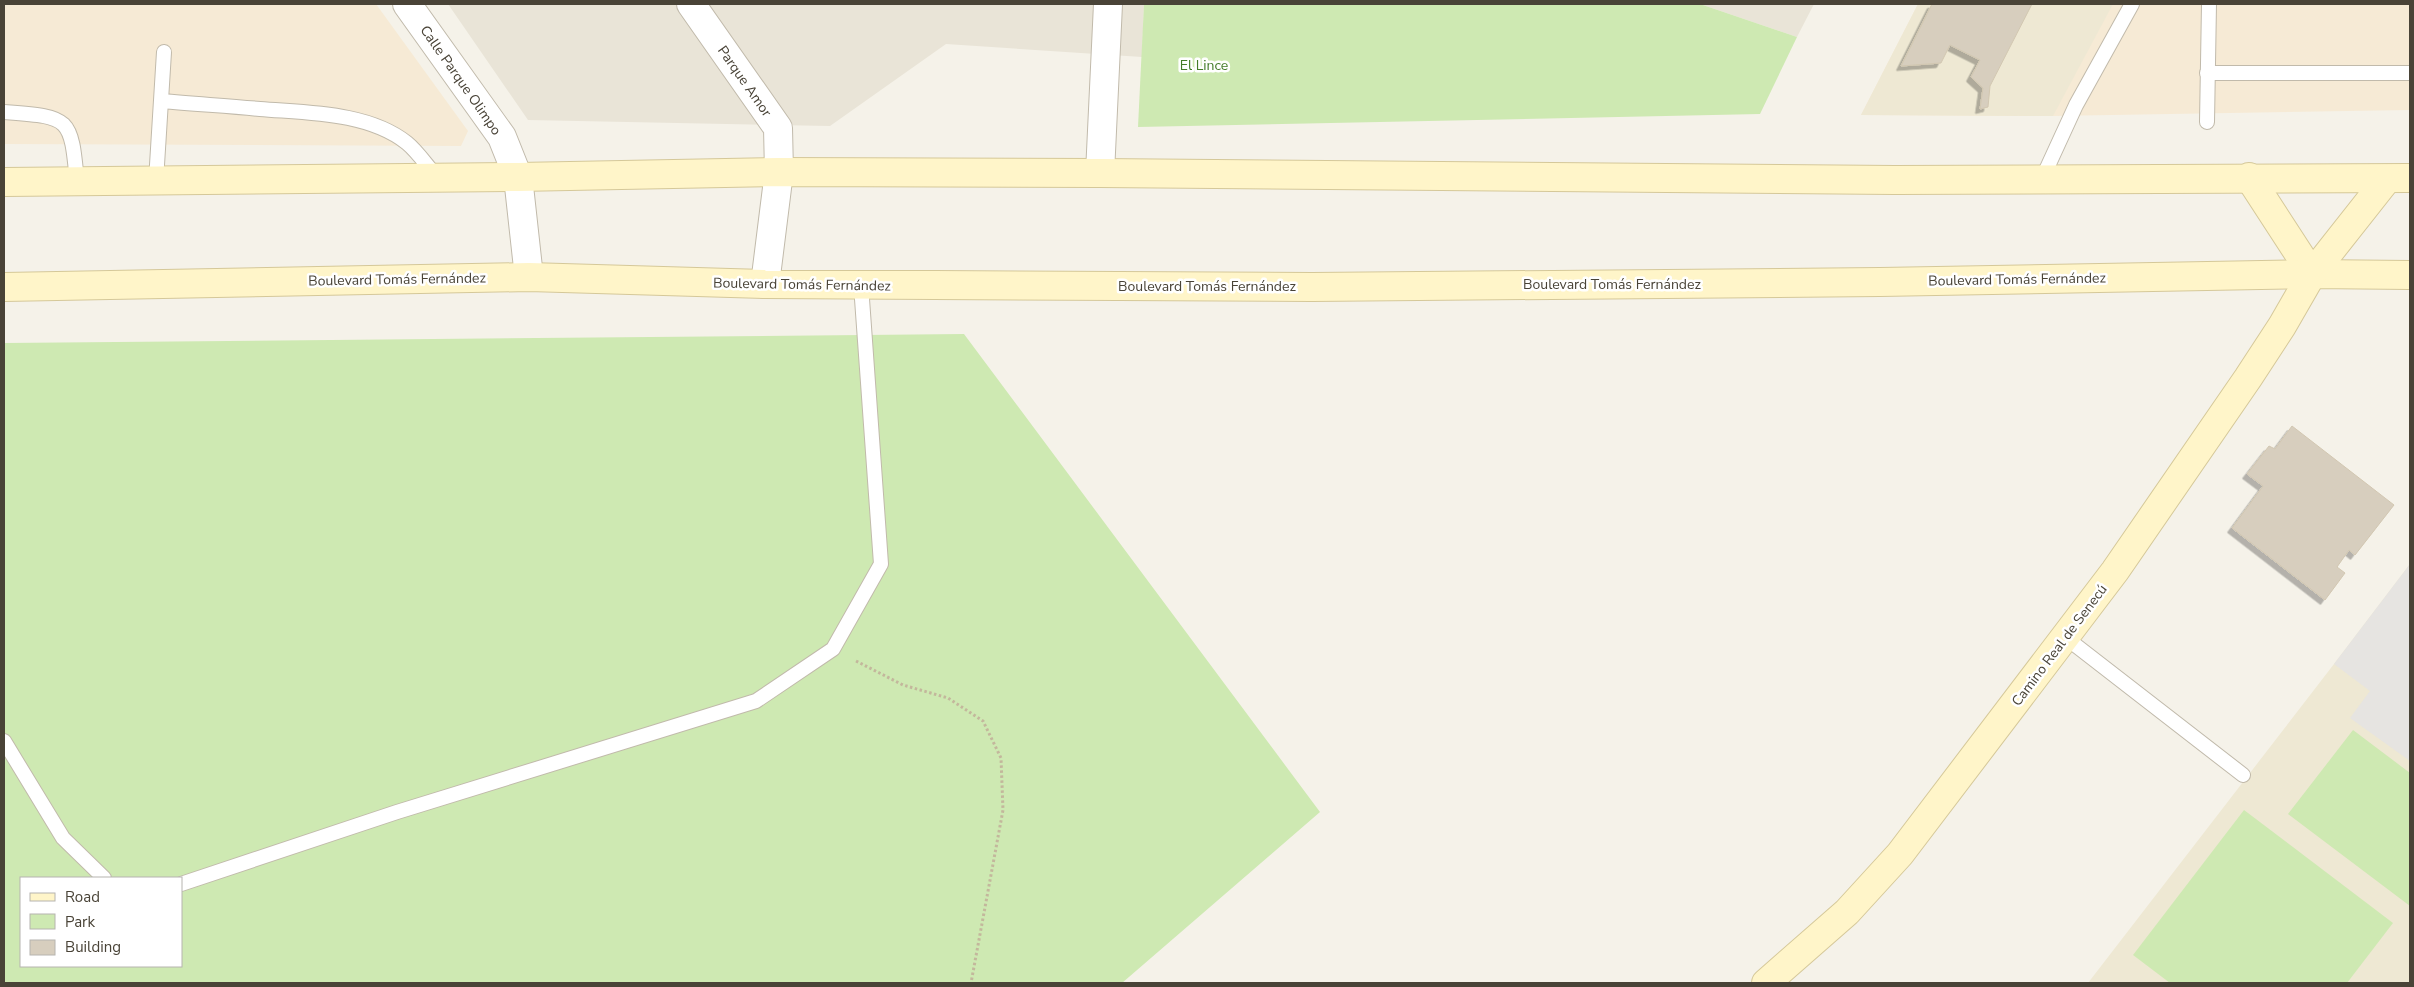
<svg xmlns="http://www.w3.org/2000/svg" width="2414" height="987" font-family="'Nunito Sans',sans-serif">
	<defs>
		<filter id="shadow"><feDropShadow dx="-4.5" dy="4.5" stdDeviation="0" flood-color="#0004"/></filter>
	</defs>
	<rect width="100%" height="100%" fill="#f5f2e9"/>
	<g fill="#e9e4d7">
		<polygon points="448,4 1144,4 1142,57 946,44 830,126 528,120"/>
		<polygon points="1700,4 1814,4 1797,37"/>
	</g>
	<g fill="#f6ead5">
		<polygon points="4,4 376,4 468,131 461,146 4,144"/>
		<polygon points="1918,4 2410,4 2410,110 2053,116 1861,115"/>
	</g>
	<g fill="#eee8d3">
		<polygon points="1918,4 2113,4 2053,116 1861,115"/>
		<polygon points="2410,564 2410,983 2088,983 2334,664"/>
	</g>
	<g fill="#cee9b2" fill-rule="evenodd">
		<polygon points="1144,4 1700,4 1797,37 1760,114 1138,127"/>
		<path d="M964,334L1320,812L1122,983H4V343ZM21,878H181V966H21Z"/>
		<polygon points="2353,730 2410,773 2410,906 2288,814"/>
		<polygon points="2244,810 2393,923 2347,983 2170,983 2133,955"/>
	</g>
	<polygon fill="#e6e4e1" points="2410,564 2410,761 2350,718 2370,691 2334,664"/>
	<g fill="#d7cebe" stroke="#d2c7b1" filter="url(#shadow)">
		<polygon points="1932,4 2032,4 1990,86 1988,107 1980,109 1983,88 1971,77 1980,60 1950,45 1941,63 1901,66"/>
		<polygon points="2292,426 2394,505 2355,555 2349,550 2337,567 2345,573 2325,600 2232,528 2263,486 2247,474 2269,446 2275,449"/>
	</g>
	<g fill="none" stroke-linecap="round" stroke-linejoin="round">
		<defs>
			<g id="lane">
				<polyline points="2207,73 2410,73"/>
				<path d="M162,101C195,104 228,106 260,109C307,113 368,112 407,143C418,152 427,166 437,177"/>
				<path d="M4,112C70,117 71,116 77,182"/>
				<polyline points="2207,122 2209,4"/>
				<polyline points="2042,179 2076,105 2132,4"/>
				<polyline points="156,181 164,52"/>
				<polyline points="2065,637 2243,775"/>
				<polyline points="4,741 63,838 104,878"/>
				<polyline points="181,884 397,812 756,701 833,649 881,564 861,285"/>
			</g>
			<g id="street">
				<polyline points="407,4 502,137 518,177 529,277"/>
				<polyline points="691,4 778,128 779,172 765,284"/>
				<polyline points="1100,173 1108,4"/>
			</g>
			<g id="secondary">
				<polyline points="2249,177 2312,274"/>
				<polyline points="4,182 518,177 779,172 1100,173 1895,180 2410,178"/>
				<polyline points="4,287 529,277 765,284 1312,287 1880,282 2312,274 2410,275"/>
				<polyline points="1766,983 1847,912 1900,854 2115,571 2248,378 2282,326 2312,274 2387,179"/>
			</g>
		</defs>
		<use href="#lane" stroke="#c1baab" stroke-width="16"/>
		<use href="#street" stroke="#c1baab" stroke-width="30"/>
		<use href="#secondary" stroke="#d5c899" stroke-width="30"/>
		<polyline stroke="#c3b79c" stroke-width="3" stroke-dasharray="2.5 2.5" stroke-linecap="butt" points="856,661 903,685 948,698 983,721 1001,758 1003,810 971,983"/>
		<use href="#lane" stroke="#fff" stroke-width="14"/>
		<use href="#street" stroke="#fff" stroke-width="28"/>
		<use href="#secondary" stroke="#fff5c9" stroke-width="28"/>
	</g>
	<g text-anchor="middle" stroke-width="5" stroke-linejoin="round" paint-order="stroke">
		<g font-size="14" fill="#447c29" stroke="#fff">
			<text x="1204" y="70">El Lince</text>
		</g>
		<g font-size="14" fill="#494337" stroke="#fff">
			<text transform="translate(461 80) rotate(55)" y="5">Calle Parque Olimpo</text>
			<text transform="translate(745 81) rotate(55)" y="5">Parque Amor</text>
			<text transform="translate(397 279) rotate(-1)" y="5">Boulevard Tomás Fernández</text>
			<text transform="translate(2017 279) rotate(-1)" y="5">Boulevard Tomás Fernández</text>
			<text transform="translate(802 284) rotate(1)" y="5">Boulevard Tomás Fernández</text>
			<text x="1612" y="289">Boulevard Tomás Fernández</text>
			<text x="1207" y="291">Boulevard Tomás Fernández</text>
			<text transform="translate(2059 645) rotate(-53)" y="5">Camino Real de Senecú</text>
		</g>
	</g>
	<rect width="2414" height="987" fill="none" stroke="#494337" stroke-width="10"/>
	<rect x="20" y="877" width="162" height="90" fill="#ffffff" stroke="#b6b4af"/>
	<rect x="30" y="893" width="25" height="8" fill="#fff5c9" stroke="#b6b4af"/>
	<text x="65" y="902" font-size="15" fill="#494337">Road</text>
	<rect x="30" y="914" width="25" height="15" fill="#cee9b2" stroke="#b6b4af"/>
	<text x="65" y="927" font-size="15" fill="#494337">Park</text>
	<rect x="30" y="940" width="25" height="15" fill="#d7cebe" stroke="#b6b4af"/>
	<text x="65" y="952" font-size="15" fill="#494337">Building</text>
</svg>
